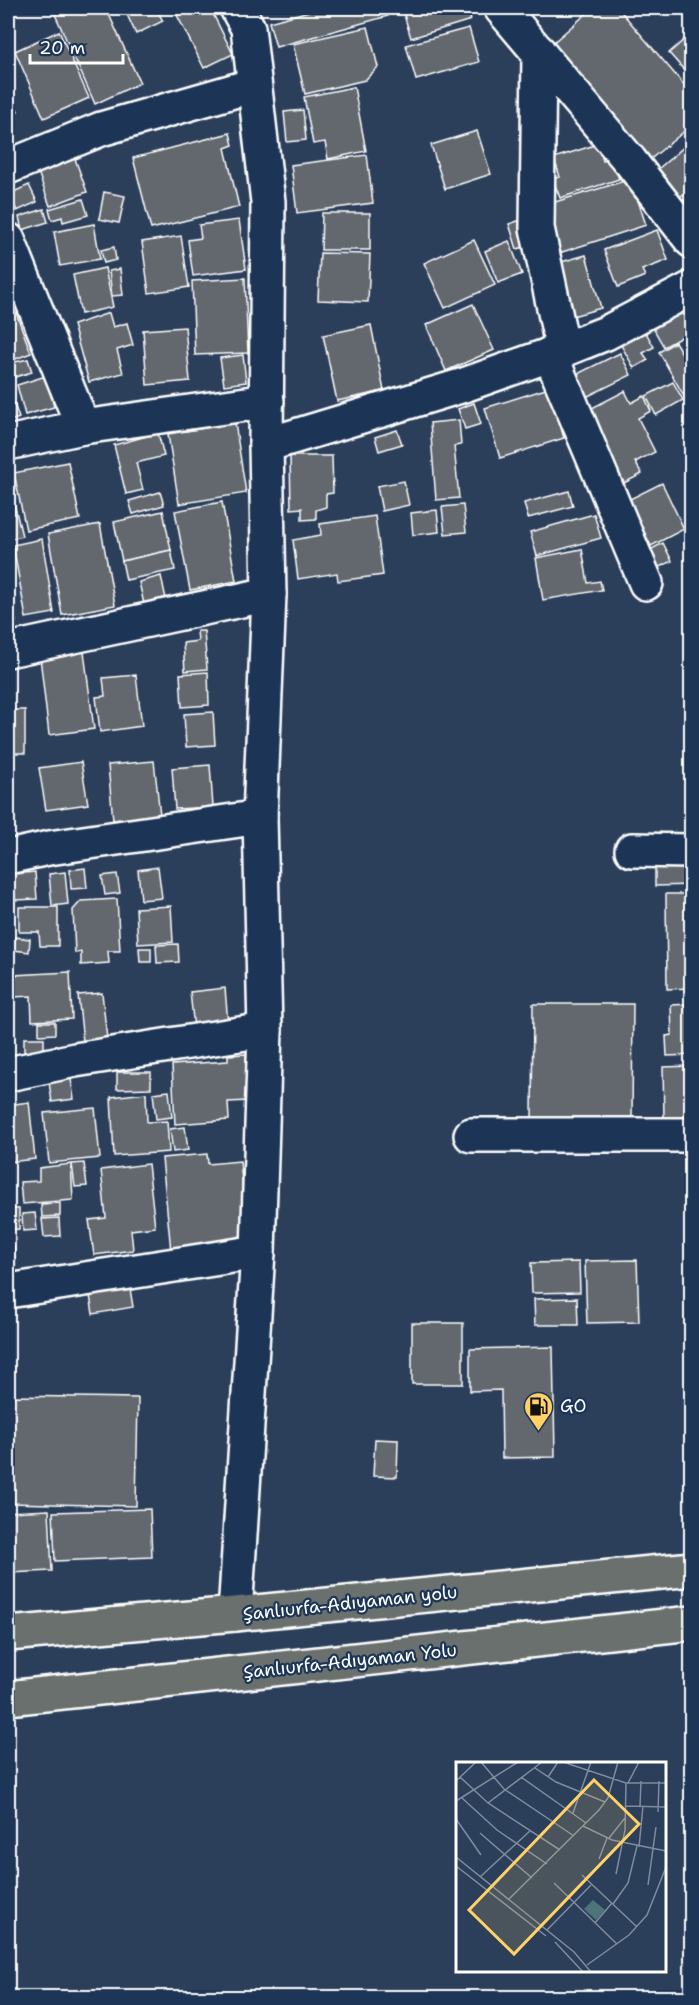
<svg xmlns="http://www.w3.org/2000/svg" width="699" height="2005" font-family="'Shantell Sans',sans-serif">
	<rect width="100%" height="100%" fill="#2b3f5b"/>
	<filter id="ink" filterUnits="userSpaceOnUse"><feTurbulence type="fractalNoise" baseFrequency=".0167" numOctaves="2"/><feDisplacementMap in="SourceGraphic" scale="12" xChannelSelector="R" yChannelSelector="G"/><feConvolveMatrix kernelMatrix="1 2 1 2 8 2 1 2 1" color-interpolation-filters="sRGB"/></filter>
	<g filter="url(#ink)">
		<g fill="#62676d" stroke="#fff" stroke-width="1.5">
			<polygon points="64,8 106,8 140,83 95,104 54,12"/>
			<polygon points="124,8 166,8 158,12 163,21 136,34"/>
			<polygon points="192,8 210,8 233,54 204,68 177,15"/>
			<polygon points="320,8 386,8 388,16 276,47 269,22"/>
			<polygon points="402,8 467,8 471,20 411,38"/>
			<polygon points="593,8 618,8 692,94 692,125 647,162 548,47"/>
			<polygon points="368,27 378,67 365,80 305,94 293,44"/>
			<polygon points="469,28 479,62 416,80 406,45"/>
			<polygon points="59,31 89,98 44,118 15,51"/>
			<polygon points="692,33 692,79 669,53"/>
			<polygon points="354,87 366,151 328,159 325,142 313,144 304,97"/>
			<polygon points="8,91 18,111 8,117"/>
			<polygon points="303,110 306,140 287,142 284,112"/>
			<polygon points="477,131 491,174 445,189 431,145"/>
			<polygon points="230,133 233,145 225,148 239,207 151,229 133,158"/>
			<polygon points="692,140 692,187 674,202 651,175"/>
			<polygon points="598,144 603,161 612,158 619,179 560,198 553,179 560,177 554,158"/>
			<polygon points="367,155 373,203 297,213 291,165"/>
			<polygon points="74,156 87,192 50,206 37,169"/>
			<polygon points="631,179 646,225 559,253 545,205"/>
			<polygon points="29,185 37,202 17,211 9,194"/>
			<polygon points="104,192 125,196 119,223 99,219"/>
			<polygon points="83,199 88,215 63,222 62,217 52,220 49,209"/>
			<polygon points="44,209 48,222 22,230 19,217"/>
			<polygon points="322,213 370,213 370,250 321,250"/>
			<polygon points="524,219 532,245 517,249 509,224"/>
			<polygon points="239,220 246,269 193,276 188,240 201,238 199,225"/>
			<polygon points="94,224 100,259 60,266 54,232"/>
			<polygon points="657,230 668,260 642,270 645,276 618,287 604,250"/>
			<polygon points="181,236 189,287 149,293 142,242"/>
			<polygon points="474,240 495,285 445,308 424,263"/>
			<polygon points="509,241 522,274 498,283 485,251"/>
			<polygon points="114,247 116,260 104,263 101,250"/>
			<polygon points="320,253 370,254 368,302 318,300"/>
			<polygon points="586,255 601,308 569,317 554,264"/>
			<polygon points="105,268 113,307 81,314 73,275"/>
			<polygon points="120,269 123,295 112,296 109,271"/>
			<polygon points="245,278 248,353 195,355 192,281"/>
			<polygon points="473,304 494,350 446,371 426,325"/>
			<polygon points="687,306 692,314 692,331 664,347 652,326"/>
			<polygon points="16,313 31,353 8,362 8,317"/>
			<polygon points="109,313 113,327 127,323 133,345 117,350 123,373 89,382 73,325"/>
			<polygon points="371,325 384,391 337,401 323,335"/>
			<polygon points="185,327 190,381 147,385 143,330"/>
			<polygon points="645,331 654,347 643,353 648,360 634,368 621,345"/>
			<polygon points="675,342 683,355 692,350 692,401 688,403 659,352"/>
			<polygon points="620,353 631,375 582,399 571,377"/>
			<polygon points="243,355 246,382 224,385 220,358"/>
			<polygon points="28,359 32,372 15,377 11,363"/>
			<polygon points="46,376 54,407 25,415 17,385"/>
			<polygon points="673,382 683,400 656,415 646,396"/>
			<polygon points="549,388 564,438 500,458 485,408"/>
			<polygon points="625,391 631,403 644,396 651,411 638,418 655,452 635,462 642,474 624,483 588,410"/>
			<polygon points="12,398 19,418 8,422 8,399"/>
			<polygon points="474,403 481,424 465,429 458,409"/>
			<polygon points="459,420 461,445 454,446 459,498 436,500 430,423"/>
			<polygon points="235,423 246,493 179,504 168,434"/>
			<polygon points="397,430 402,444 379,451 375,437"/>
			<polygon points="158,433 164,456 136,463 143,490 126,494 114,445"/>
			<polygon points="290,456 332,456 333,493 326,494 326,507 316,510 316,519 302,520 302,508 291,509"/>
			<polygon points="68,462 80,519 26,530 14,473"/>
			<polygon points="404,481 409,505 382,511 377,486"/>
			<polygon points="662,483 684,529 651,546 628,500"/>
			<polygon points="569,491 573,506 528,518 524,503"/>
			<polygon points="160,492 164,505 133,514 129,501"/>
			<polygon points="222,502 236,581 190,590 175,511"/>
			<polygon points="14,503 22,536 8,540 8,505"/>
			<polygon points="463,505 466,532 445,534 442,507"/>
			<polygon points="437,510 439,532 413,535 411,513"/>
			<polygon points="163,511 171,550 122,561 114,522"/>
			<polygon points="594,514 601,538 537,556 530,532"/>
			<polygon points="375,516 383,575 338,581 337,573 298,579 293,540 321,535 320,524"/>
			<polygon points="100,524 115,605 62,615 48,534"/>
			<polygon points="42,539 54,613 26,618 13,545"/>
			<polygon points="663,543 672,561 655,569 646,552"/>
			<polygon points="582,549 588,583 600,581 602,590 543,600 536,558"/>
			<polygon points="171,550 175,570 126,580 122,561"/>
			<polygon points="8,574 16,622 8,624"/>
			<polygon points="161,576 166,599 144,604 139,582"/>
			<polygon points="197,631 204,631 207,669 185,671 183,643 198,641"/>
			<polygon points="84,652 94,729 49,735 40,657"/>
			<polygon points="208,672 209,705 182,707 180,674"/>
			<polygon points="136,675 142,726 100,732 96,697 105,696 103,678"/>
			<rect x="8" y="710" width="17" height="43"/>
			<polygon points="213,712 215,745 186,747 184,714"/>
			<polygon points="154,761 160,815 113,820 108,765"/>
			<polygon points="81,762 88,804 46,810 39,768"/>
			<polygon points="210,765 213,807 175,809 172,768"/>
			<polygon points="692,866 692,885 655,886 655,867"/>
			<polygon points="158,867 162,898 141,900 138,870"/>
			<polygon points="85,868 87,888 71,889 70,870"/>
			<polygon points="35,872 37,899 15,900 13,874"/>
			<polygon points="65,872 68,904 52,906 49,874"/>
			<polygon points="117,874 120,893 105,895 102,876"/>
			<polygon points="666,894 692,894 692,988 667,989"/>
			<polygon points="117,899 120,951 108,951 109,963 81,965 81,952 75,953 73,910 81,901"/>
			<polygon points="171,906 173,942 138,944 136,908"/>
			<polygon points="19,907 58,907 58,946 40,946 39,932 19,932"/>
			<polygon points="15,937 30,939 29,952 14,950"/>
			<polygon points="178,944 179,962 157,963 156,945"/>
			<polygon points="139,948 151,948 151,962 140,962"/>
			<polygon points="70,972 72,1019 32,1021 31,996 14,997 13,975"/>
			<polygon points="225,988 228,1024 194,1028 190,992"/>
			<polygon points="102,993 107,1039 83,1041 78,995"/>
			<polygon points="533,1004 633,1004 632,1118 532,1118"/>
			<polygon points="692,1004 692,1055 667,1056 666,1036 672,1035 671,1005"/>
			<polygon points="39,1022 55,1022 55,1034 39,1035"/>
			<polygon points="24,1038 44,1038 44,1055 24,1056"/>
			<polygon points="246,1054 248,1101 228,1102 229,1120 175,1124 172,1065 228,1061 228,1055"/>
			<polygon points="692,1066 692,1118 664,1118 663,1067"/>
			<polygon points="117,1072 151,1072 151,1088 117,1089"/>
			<polygon points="71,1079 74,1099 52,1102 49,1082"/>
			<polygon points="169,1091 172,1117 156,1119 153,1093"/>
			<polygon points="146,1093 147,1122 167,1121 169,1152 114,1156 111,1097"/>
			<polygon points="29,1102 35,1159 8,1162 8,1105"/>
			<polygon points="95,1108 100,1158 49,1163 44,1113"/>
			<polygon points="185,1127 188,1150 173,1152 170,1129"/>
			<polygon points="207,1154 208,1164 240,1161 248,1243 171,1251 162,1158"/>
			<polygon points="84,1163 87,1186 75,1187 72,1164"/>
			<polygon points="71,1164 73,1200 22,1204 20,1182 39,1181 39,1168"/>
			<polygon points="148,1164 155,1227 131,1230 133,1250 94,1255 89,1220 106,1218 101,1170"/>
			<polygon points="60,1203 60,1216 42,1217 41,1204"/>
			<polygon points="8,1209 19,1209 19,1229 8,1230"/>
			<polygon points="35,1213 37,1230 23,1231 22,1214"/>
			<polygon points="59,1218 60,1236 44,1237 42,1219"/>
			<polygon points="14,1247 15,1267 8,1267 8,1248"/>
			<polygon points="637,1260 639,1322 587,1323 585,1261"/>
			<polygon points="579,1262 580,1292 532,1293 531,1263"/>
			<polygon points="129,1283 133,1307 93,1314 89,1289"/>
			<polygon points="577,1298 578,1325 535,1325 534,1299"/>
			<rect x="412" y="1323" width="51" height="61"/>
			<polygon points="553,1347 555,1457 502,1458 501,1390 470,1391 470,1349"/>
			<polygon points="10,1396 138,1398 136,1506 8,1503"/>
			<polygon points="375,1439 398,1440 397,1477 373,1476"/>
			<polygon points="150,1509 152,1557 55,1561 53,1512"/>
			<polygon points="49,1510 52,1571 8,1573 8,1512"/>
		</g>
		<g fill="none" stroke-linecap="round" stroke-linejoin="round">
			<defs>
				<g id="minor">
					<polyline points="501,8 630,161 692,241"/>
					<polyline points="539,52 537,228 563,350"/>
					<polyline points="8,167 101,129 254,85"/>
					<polyline points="8,240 83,427"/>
					<polyline points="550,354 646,583"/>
					<polyline points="8,443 83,427 267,401"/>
					<polyline points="266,445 464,385 563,350 606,333 692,288"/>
					<polyline points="8,650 269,594"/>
					<polyline points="632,850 692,851"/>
					<polyline points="8,857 49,848 260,817"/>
					<polyline points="8,1074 75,1060 265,1030"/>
					<polyline points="471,1135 692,1135"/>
					<polyline points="8,1291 258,1252"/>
					<polyline points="235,1614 258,1252 265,1030 260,817 269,594 266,445 268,202 248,28 237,8"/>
				</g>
				<g id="trunk">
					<polyline points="8,1634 235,1614 692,1569"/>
					<polyline points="8,1698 692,1623"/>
				</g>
			</defs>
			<use href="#minor" stroke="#fff" stroke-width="38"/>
			<use href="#trunk" stroke="#fff" stroke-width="38"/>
			<use href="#minor" stroke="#1d3557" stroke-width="33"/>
			<use href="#trunk" stroke="#6a706d" stroke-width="33"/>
		</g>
	</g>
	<defs>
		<symbol id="fuel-pin" viewBox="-11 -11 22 30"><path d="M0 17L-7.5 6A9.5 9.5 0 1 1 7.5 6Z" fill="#ffd166" stroke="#1d3557"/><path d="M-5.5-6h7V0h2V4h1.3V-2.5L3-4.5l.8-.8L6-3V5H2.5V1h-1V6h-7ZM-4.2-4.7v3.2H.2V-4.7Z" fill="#111"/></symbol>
	</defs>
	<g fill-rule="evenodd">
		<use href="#fuel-pin" x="522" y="1390" width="33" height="45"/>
	</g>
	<g text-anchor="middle" stroke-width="4.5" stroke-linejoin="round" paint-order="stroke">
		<g font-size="18" fill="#fff" stroke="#1d3557" text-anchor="start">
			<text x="560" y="1412">GO</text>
		</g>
		<g font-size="18" fill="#fff" stroke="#1d3557">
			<text transform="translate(350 1603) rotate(-6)" y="6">Şanlıurfa-Adıyaman yolu</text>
			<text transform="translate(350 1661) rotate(-6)" y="6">Şanlıurfa-Adıyaman Yolu</text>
		</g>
	</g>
	<g transform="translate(456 1762)">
		<rect width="210" height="210" fill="#2b3f5b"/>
		<path d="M137,138L149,148L140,158L128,147Z" fill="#4c757a"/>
		<path fill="none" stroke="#808c9d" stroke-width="1.5" d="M25,0L48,27L118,74M107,0L170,21H210M79,6L100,20L149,40M4,15L32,41L104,88M65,15L130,61M92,15L102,0M0,19L20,0M172,21L183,0M6,36L41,68L91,102M0,39L62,0M32,41L86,0M170,44L210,45M184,44L185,19M202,50L203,19M117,51L135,0M0,57L25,93M127,64L156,78L210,89M24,71L76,116M153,76L169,56M183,85L187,44M0,95L118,190L135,210M143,97L151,76M0,104L90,174M160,112L169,68L170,21M126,113L181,165M24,115L75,68M98,121L161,182M192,123L200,65M53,137L143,48L152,36L162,0M157,142L172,121L181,84M139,161L156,141M91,168L135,123M99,180L127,210M131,203L173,173L191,153L210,105"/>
		<path fill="#ffd166" fill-opacity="0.15" stroke="#ffd166" stroke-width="3" d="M138,18L183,62L58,192L13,148Z"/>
		<rect width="210" height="210" fill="none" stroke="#fff" stroke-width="3"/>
	</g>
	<rect width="699" height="2005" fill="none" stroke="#1d3557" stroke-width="30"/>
	<rect x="15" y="15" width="669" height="1975" fill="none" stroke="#fff" stroke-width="2" filter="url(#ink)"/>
	<path d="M30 54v9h93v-9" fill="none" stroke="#ffffff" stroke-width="3"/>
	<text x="39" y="54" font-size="18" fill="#ffffff" stroke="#1d3557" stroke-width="4.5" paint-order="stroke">20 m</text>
</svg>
